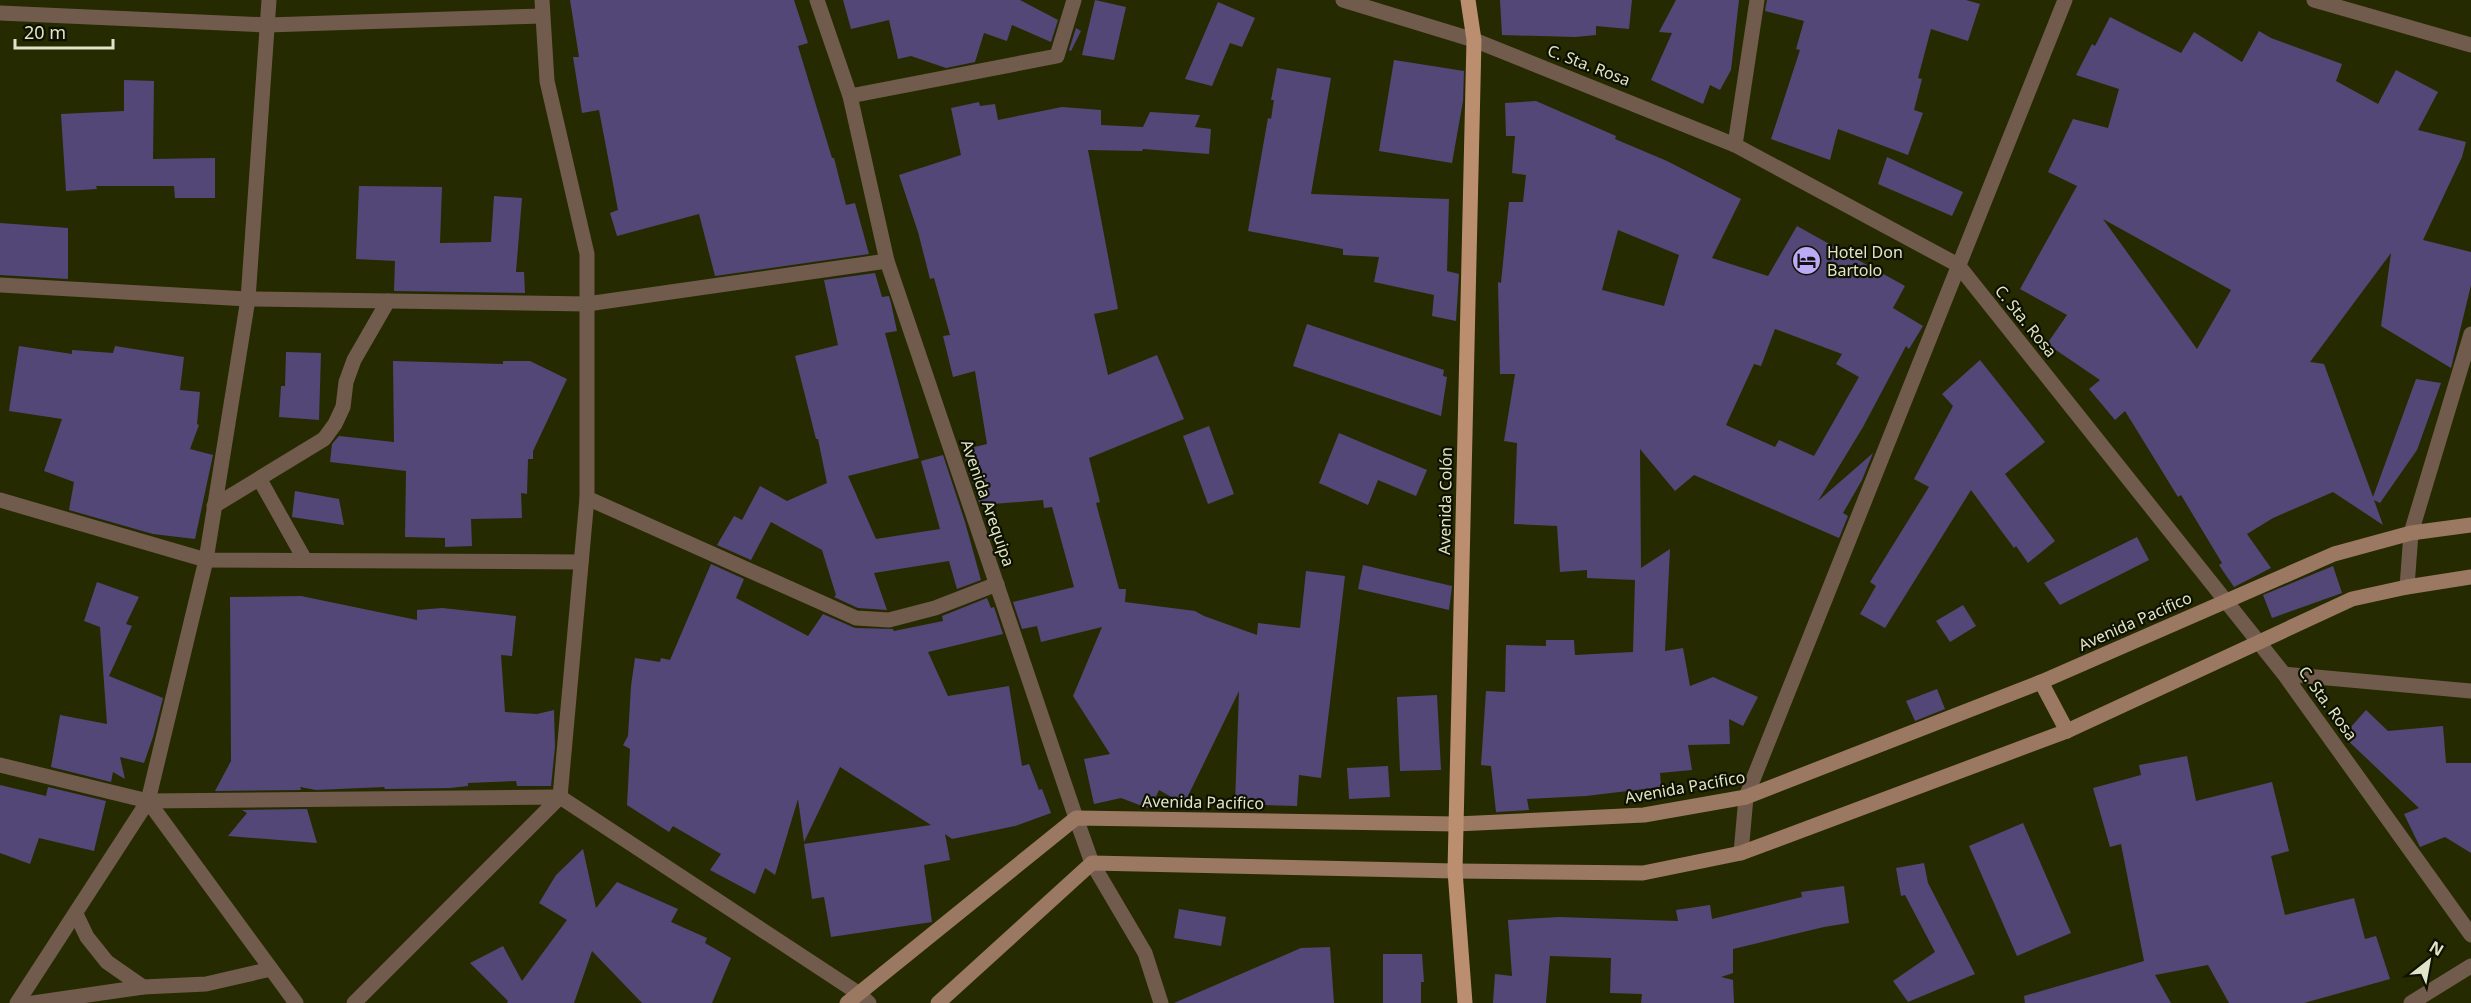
<svg xmlns="http://www.w3.org/2000/svg" width="2471" height="1003" font-family="'Noto Sans',sans-serif">
	<rect width="100%" height="100%" fill="#262a00"/>
	<g fill="#534778" fill-rule="evenodd">
		<polygon points="570,0 794,0 808,43 798,46 832,158 834,158 846,205 855,203 869,254 715,276 699,214 617,236 610,213 618,210 599,110 582,113 573,57 579,57"/>
		<polygon points="843,0 1020,0 1058,20 1051,42 1012,25 1007,41 984,33 975,62 946,68 911,56 898,59 889,20 851,29"/>
		<polygon points="1095,0 1126,7 1114,60 1082,55"/>
		<polygon points="1500,0 1632,0 1629,29 1596,26 1596,35 1575,37 1502,35"/>
		<polygon points="1676,0 1739,0 1731,70 1720,90 1710,85 1703,104 1651,80 1672,33 1659,32"/>
		<polygon points="1767,0 1966,0 1980,4 1968,41 1931,29 1918,78 1922,79 1914,110 1923,113 1908,155 1838,129 1830,160 1771,139 1800,50 1796,49 1804,21 1765,11"/>
		<polygon points="1218,2 1255,18 1242,47 1230,43 1212,86 1185,79"/>
		<path d="M2110,17L2181,53L2194,32L2242,62L2259,31L2271,38L2342,64L2336,81L2378,104L2396,70L2438,92L2418,130L2466,142L2462,157L2423,240L2471,252V285L2451,368L2381,326L2391,253L2310,362L2324,364L2373,497L2416,379L2441,383L2417,450L2380,503L2374,500L2383,525L2333,492L2273,518L2247,534L2271,568L2234,587L2219,565L2222,563L2181,495L2178,497L2125,411L2115,420L2089,389L2100,380L2047,344L2067,315L2020,289L2077,186L2048,172L2073,119L2108,128L2119,89L2076,75L2092,44L2095,46ZM2103,219L2231,290L2197,349Z"/>
		<polygon points="1076,28 1081,31 1071,51 1069,50"/>
		<polygon points="1394,60 1464,71 1463,101 1452,163 1379,151"/>
		<polygon points="1277,68 1331,78 1311,194 1449,199 1447,271 1459,274 1456,321 1432,316 1434,295 1374,282 1379,257 1343,255 1343,249 1248,231 1268,118 1271,119 1274,100 1271,100"/>
		<polygon points="124,80 154,81 153,159 215,158 215,198 175,198 174,186 96,186 97,189 66,191 61,114 124,111"/>
		<path d="M1536,101L1616,136L1615,139L1667,161L1741,199L1712,258L1768,276L1797,226L1905,286L1893,308L1923,326L1909,349L1906,346L1863,427L1818,501L1873,453L1862,480L1843,513L1848,516L1839,538L1694,475L1675,491L1640,449L1641,568L1670,549L1665,651L1683,648L1690,686L1713,677L1758,697L1743,726L1729,719L1730,744L1688,745L1692,770L1660,773L1661,787L1586,796L1527,799L1529,810L1496,812L1491,766L1481,765L1486,691L1505,692L1506,645L1546,646V640H1574L1575,655L1633,652L1635,580L1587,578V570L1560,572L1557,526L1514,524L1517,443L1504,441L1515,374H1500L1498,282L1501,283L1509,202H1523L1526,175L1512,173L1515,136H1506L1505,103ZM1618,230L1679,255L1664,306L1602,290ZM1775,329L1842,354L1836,364L1859,377L1814,456L1779,440L1775,447L1726,425L1754,364L1761,366Z"/>
		<polygon points="979,102 980,106 995,104 998,120 1062,107 1101,110 1101,125 1143,127 1150,112 1200,115 1195,127 1211,129 1209,154 1143,149 1142,151 1088,150 1118,309 1094,314 1108,375 1157,355 1184,419 1089,458 1100,502 1096,503 1119,589 1126,589 1125,602 1195,611 1204,616 1257,635 1258,623 1300,628 1306,571 1345,576 1321,778 1299,775 1297,806 1235,804 1239,691 1184,804 1159,790 1150,809 1121,798 1094,804 1084,759 1110,754 1073,696 1102,627 1041,642 1037,626 1022,629 1013,602 1074,587 1052,507 1044,508 1043,500 980,505 962,450 987,444 975,371 953,377 943,336 950,335 934,278 930,279 918,232 899,175 961,155 951,108"/>
		<polygon points="1887,157 1963,192 1952,216 1878,184"/>
		<polygon points="359,186 442,187 440,243 491,242 494,196 522,198 516,272 524,272 525,293 394,291 395,261 356,259"/>
		<polygon points="0,223 68,228 68,279 0,275"/>
		<polygon points="875,273 882,297 889,296 891,303 897,331 885,333 919,458 848,476 876,539 940,529 921,461 943,455 965,522 981,580 957,589 949,561 874,573 887,610 858,608 834,597 836,595 822,550 771,522 751,560 717,545 734,516 742,520 760,486 787,501 827,483 818,439 816,439 795,356 838,345 824,280"/>
		<polygon points="1307,324 1444,370 1443,376 1447,377 1441,416 1293,366"/>
		<polygon points="19,346 72,354 72,350 113,353 115,346 184,357 180,390 200,392 197,424 199,425 190,449 213,455 195,539 153,534 69,510 74,482 44,471 62,419 9,411"/>
		<polygon points="286,352 321,353 319,420 279,417 281,386 285,386"/>
		<polygon points="1980,360 2045,442 2005,474 2055,541 2028,563 2016,546 2014,548 1971,490 1885,628 1860,614 1876,586 1870,582 1929,487 1914,479 1953,406 1942,394"/>
		<polygon points="393,361 503,364 503,361 530,361 567,379 533,451 533,459 528,459 527,494 521,493 522,518 471,519 472,546 445,547 445,538 405,537 406,471 330,462 332,444 339,436 394,442"/>
		<polygon points="1209,426 1234,494 1208,504 1183,436"/>
		<polygon points="1339,433 1427,470 1416,496 1378,480 1368,505 1319,483"/>
		<polygon points="295,491 339,499 344,525 292,517"/>
		<polygon points="2137,537 2149,560 2060,605 2044,583"/>
		<polygon points="711,564 744,579 736,598 808,636 823,614 855,628 893,629 894,631 943,621 942,616 987,598 991,608 994,607 1003,634 928,652 948,696 1009,686 1022,766 1029,764 1039,790 1042,789 1051,813 1015,826 952,839 945,834 950,860 924,865 932,922 831,937 824,897 812,899 804,844 931,825 840,767 804,842 798,799 775,875 765,868 755,894 710,870 721,854 673,826 669,832 627,805 630,749 623,745 628,736 631,686 635,658 660,662 661,658 670,660"/>
		<polygon points="1363,565 1452,586 1449,610 1358,589"/>
		<polygon points="2333,566 2342,593 2272,618 2263,595"/>
		<polygon points="97,582 139,597 126,624 132,626 109,676 163,698 153,737 144,763 120,757 125,779 113,772 111,782 51,767 60,715 107,724 100,627 84,621"/>
		<polygon points="301,596 417,620 417,610 442,608 516,616 512,656 501,655 505,712 537,714 554,710 555,747 551,786 517,786 516,781 468,783 468,786 450,788 385,789 384,787 316,790 300,787 301,790 215,791 231,761 230,597"/>
		<polygon points="1963,605 1976,626 1950,642 1936,621"/>
		<polygon points="1937,689 1945,709 1915,721 1906,701"/>
		<polygon points="1437,695 1441,770 1400,771 1397,697"/>
		<polygon points="2366,710 2388,731 2443,726 2446,763 2471,763 2471,853 2445,837 2420,847 2404,814 2419,808 2343,736"/>
		<polygon points="2187,756 2196,801 2272,782 2289,851 2271,856 2285,915 2354,898 2365,939 2376,936 2390,979 2304,1003 2229,1003 2208,965 2155,975 2171,1003 2025,1003 2024,996 2144,961 2121,844 2110,847 2093,788 2141,775 2139,765"/>
		<polygon points="1388,766 1390,797 1349,799 1347,768"/>
		<polygon points="0,785 46,796 48,787 106,801 94,851 39,838 30,864 0,853"/>
		<polygon points="307,809 317,843 228,836 247,813 242,810"/>
		<polygon points="2023,823 2071,933 2017,956 1969,846"/>
		<polygon points="583,849 596,908 617,882 678,909 671,922 707,938 705,943 731,958 712,1003 642,1003 592,951 574,1003 507,1003 508,1001 470,963 503,946 522,981 567,920 539,903 556,875"/>
		<polygon points="1924,863 1928,883 1975,974 1908,1002 1893,981 1935,952 1905,895 1901,896 1896,868"/>
		<polygon points="1844,886 1849,923 1824,927 1733,949 1733,973 1721,977 1733,980 1734,1003 1641,1003 1642,994 1610,993 1611,958 1550,956 1546,1003 1493,1003 1495,974 1512,976 1508,920 1559,917 1678,921 1676,910 1710,905 1712,919 1802,897 1801,892"/>
		<polygon points="1179,909 1226,917 1221,946 1174,938"/>
		<polygon points="1330,947 1334,1003 1174,1003 1301,948"/>
		<polygon points="1383,954 1422,954 1424,982 1421,982 1421,1003 1383,1003"/>
	</g>
	<g fill="none" stroke-linecap="round" stroke-linejoin="round">
		<g stroke="#715b4d" stroke-width="15">
			<polyline points="817,0 850,96 887,261 1076,818 1092,863 1145,953 1161,1003"/>
			<polyline points="1343,0 1474,40 1735,145 1958,265 2284,674 2471,935"/>
			<polyline points="2314,0 2471,45"/>
			<polyline points="0,13 268,25 542,16"/>
			<polyline points="850,96 1057,56 1074,0"/>
			<polyline points="1735,145 1757,0"/>
			<polyline points="0,285 248,299 587,304 887,261"/>
			<polyline points="260,480 305,560"/>
			<polyline points="587,498 856,618 889,620 935,608 997,584"/>
			<polyline points="0,500 206,560 581,562"/>
			<polyline points="214,506 324,439 335,424 343,407 346,382 354,360 388,301"/>
			<polyline points="2407,587 2411,533 2471,334"/>
			<polyline points="2284,674 2471,691"/>
			<polyline points="0,765 148,801 560,797 858,993 869,1003"/>
			<polyline points="148,801 296,1003"/>
			<polyline points="1741,853 1746,797 2065,0"/>
			<polyline points="76,914 87,937 107,962 143,987"/>
			<polyline points="17,1003 148,801 206,560 248,299 269,0"/>
			<polyline points="33,1003 143,987 206,984 271,969"/>
			<polyline points="354,1003 560,797 587,498 587,254 547,81 542,0"/>
			<polyline points="2411,1003 2471,966"/>
		</g>
		<g stroke="#9b7861" stroke-width="15">
			<polyline points="2041,682 2067,731"/>
			<polyline points="847,1003 1076,818 1456,824 1644,815 1746,797 2041,682 2334,554 2411,533 2471,525"/>
			<polyline points="938,1003 1092,863 1455,871 1643,873 1741,853 2067,731 2352,599 2407,587 2471,577"/>
		</g>
		<polyline stroke="#bb8e70" stroke-width="15" points="1465,1003 1455,871 1474,40 1468,0"/>
	</g>
	<defs>
		<symbol id="hotel-disc" viewBox="-11 -11 22 22"><circle r="9.5" fill="#bbaaf6" stroke="#0f1100"/><path d="M-6-4.5h1.5V1H6V5H4.5V3h-9V5H-6ZM-4 0a1.8 1.8 0 1 1 3.6 0ZM.5 0V-2.5h3Q6-2.5 6 0Z" fill="#111"/></symbol>
	</defs>
	<g fill-rule="evenodd">
		<use href="#hotel-disc" x="1790" y="244" width="33" height="33"/>
	</g>
	<g text-anchor="middle" stroke-width="4.5" stroke-linejoin="round" paint-order="stroke">
		<g font-size="16" fill="#e1e5c7" stroke="#0f1100">
			<text transform="translate(1589 65) rotate(21)" y="6">C. Sta. Rosa</text>
			<text transform="translate(2026 321) rotate(51)" y="6">C. Sta. Rosa</text>
			<text transform="translate(1445 501) rotate(-89)" y="6">Avenida Colón</text>
			<text transform="translate(988 503) rotate(71)" y="6">Avenida Arequipa</text>
			<text transform="translate(2135 621) rotate(-24)" y="6">Avenida Pacifico</text>
			<text transform="translate(2328 703) rotate(54)" y="6">C. Sta. Rosa</text>
			<text transform="translate(1685 787) rotate(-10)" y="6">Avenida Pacifico</text>
			<text transform="translate(1203 802) rotate(1)" y="6">Avenida Pacifico</text>
		</g>
		<g font-size="16" fill="#e1e5c7" stroke="#0f1100" text-anchor="start">
			<text x="1827" y="258">Hotel Don<tspan x="1827" dy="18">Bartolo</tspan></text>
		</g>
	</g>
	<g transform="translate(2429 961) rotate(31)" stroke="#0f1100" stroke-width="4.5" paint-order="stroke">
	<path d="M0-4.5L10 22L0 15L-10 22Z" fill="#e1e5c7"/>
	<text y="-9" font-size="16" font-weight="bold" text-anchor="middle" fill="#e1e5c7">N</text>
	</g>
	<path d="M15 39v9h98v-9" fill="none" stroke="#e1e5c7" stroke-width="3"/>
	<text x="24" y="39" font-size="18" fill="#e1e5c7" stroke="#0f1100" stroke-width="4.5" paint-order="stroke">20 m</text>
</svg>
